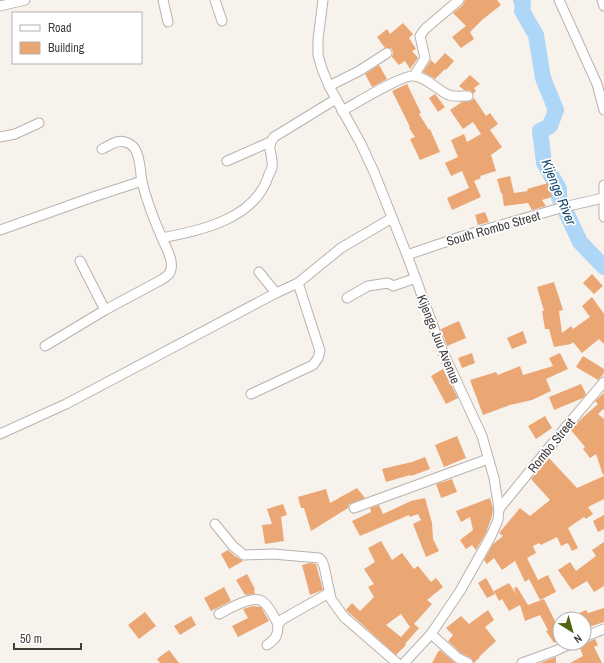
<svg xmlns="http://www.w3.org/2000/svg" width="604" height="663" font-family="'Archivo Narrow',sans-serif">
	<rect width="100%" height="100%" fill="#f8f2ed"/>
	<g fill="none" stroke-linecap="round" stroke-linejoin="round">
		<polyline stroke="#aed6f6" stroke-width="16" points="521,0 523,3 522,11 536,35 543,78 556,110 550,126 540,131 544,163 559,189 559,197 580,242 604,267"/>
	</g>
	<g fill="#eaa774" fill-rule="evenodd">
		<polygon points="465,0 497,0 501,5 482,20 470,32 474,39 461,48 452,37 466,26 453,13 463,5"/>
		<polygon points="403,23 413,34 409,38 416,49 412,51 418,58 410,69 405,61 399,65 392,57 393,53 392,49 389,48 385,48 377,37 387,29 390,34"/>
		<polygon points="445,53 454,61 446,70 445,69 435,79 423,72 431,60 435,64"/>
		<polygon points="379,65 387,79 372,87 365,74"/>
		<polygon points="470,75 480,84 474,88 476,91 473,94 471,91 464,90 459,86"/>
		<polygon points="407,84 421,113 419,114 429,130 430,129 440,152 420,160 410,139 415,137 409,128 410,127 392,91"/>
		<polygon points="435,94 445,107 438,112 429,98"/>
		<polygon points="474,98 486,116 490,113 498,124 490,130 502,147 491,155 496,171 480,176 481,178 474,181 481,197 452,210 447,198 469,188 462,171 451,176 445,163 458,157 451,140 464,134 467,142 481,134 473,122 463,129 450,110 462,102 471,101"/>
		<polygon points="510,176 514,193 528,191 527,189 548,183 552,197 542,200 546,206 532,210 528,203 504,206 502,193 501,193 497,179"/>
		<polygon points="485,212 489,222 478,225 475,215"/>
		<polygon points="592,274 603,286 594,294 583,283"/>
		<polygon points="554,282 563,310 559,311 562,333 571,326 573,329 590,317 582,306 592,297 604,314 604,344 599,339 582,353 573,342 571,344 554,347 549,329 545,329 542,311 544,311 537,287"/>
		<polygon points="459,321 466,338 447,346 441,329"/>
		<polygon points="523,331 527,343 512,349 507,338"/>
		<polygon points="472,353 475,363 462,368 458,358"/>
		<polygon points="560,353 568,369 546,379 551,391 532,400 510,405 483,415 470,380 496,372 498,375 520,366 523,375 553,366 549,358"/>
		<polygon points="583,356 604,369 604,373 598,380 576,367"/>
		<polygon points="443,369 458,398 446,404 431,376"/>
		<polygon points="581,384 586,394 583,398 554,410 549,397"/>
		<polygon points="604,393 604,410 603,409 598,414 604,419 604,475 603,475 596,454 590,458 583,449 585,447 571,430 580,420 598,404 595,401"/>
		<polygon points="545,416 552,428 536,439 528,426"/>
		<polygon points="457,436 466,458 444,467 435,445"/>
		<polygon points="425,457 430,469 411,476 410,475 386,482 382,469 412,462"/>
		<polygon points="549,458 577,488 604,476 604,499 588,507 593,514 586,519 584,517 568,528 578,548 572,551 568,543 561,546 557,537 541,545 539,543 533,546 536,553 527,558 538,580 548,575 556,592 540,600 529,579 525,582 515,561 502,570 494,558 487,564 484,560 493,544 503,536 499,533 520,508 530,516 550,500 531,479"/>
		<polygon points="452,479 457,492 441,498 436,484"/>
		<polygon points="357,488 365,498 352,503 349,504 348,508 311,531 304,508 301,508 298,497 326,489 330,503"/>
		<polygon points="425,498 432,523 433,539 439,551 426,557 413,524 421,520 418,514 410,517 409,515 360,536 352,521 371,512 370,508 379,505 383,514 411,501"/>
		<polygon points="490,498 493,509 492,516 486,533 476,550 472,545 466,549 460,540 473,530 470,517 461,522 456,511"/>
		<polygon points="283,504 287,515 281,517 284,541 265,544 262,525 272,524 267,509"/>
		<polygon points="604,515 604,529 598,532 593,521"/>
		<path d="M381,541L392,560L402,553L414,569L418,566L431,582L436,578L443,587L427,600L432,604L414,624L419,628L405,644L406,645L396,655L346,610L352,603L360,611L374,597L368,587L374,584L364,569L375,562L368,548ZM401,614L410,627L401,637L386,625Z"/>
		<polygon points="604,542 604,586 594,592 587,581 572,590 558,570 570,562 576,571 596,556 592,550"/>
		<polygon points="228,550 235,556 243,561 229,569 221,554"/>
		<polygon points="310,563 316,564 323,590 310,595 302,565"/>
		<polygon points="247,574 255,589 254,590 255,594 245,595 236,580"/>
		<polygon points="486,578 495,594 487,598 478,583"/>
		<polygon points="509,583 516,594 514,588 517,587 528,605 544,599 557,625 560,623 560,639 554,643 546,631 548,630 540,615 525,621 520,605 509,611 502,599 499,601 494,591"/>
		<polygon points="224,587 231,601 211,611 204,598"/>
		<polygon points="253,606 261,607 269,621 238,637 232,626 248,618 243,609"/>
		<polygon points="604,608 604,622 589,627 590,628 584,631 584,619 566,619 586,610 588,613"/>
		<polygon points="488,610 494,620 485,627 496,641 479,657 480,657 474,663 471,658 461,653 448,641 453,635 446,628 461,616 469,624"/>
		<polygon points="145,612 156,626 139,639 128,625"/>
		<polygon points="191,616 196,625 180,635 174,626"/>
		<polygon points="595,639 598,645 594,647 602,663 570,663 583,656 578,643 586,643"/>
		<polygon points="169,650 179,663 160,663 157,659"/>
		<polygon points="440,650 454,662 455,663 432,663 438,652"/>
		<polygon points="556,657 556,663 540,663"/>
	</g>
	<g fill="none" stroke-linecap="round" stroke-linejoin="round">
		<defs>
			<g id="minor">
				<polyline points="163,0 168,22"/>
				<polyline points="215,0 222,21"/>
				<polyline points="323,0 318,39 318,55 322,69 329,86 361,144 374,172 407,255 442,350 482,436 494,478 499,509 498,520 491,536 460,591 431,634 404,663"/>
				<polyline points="559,0 597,84 604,110"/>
				<polyline points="602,0 604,6"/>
				<polyline points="0,6 25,0"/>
				<polyline points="414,76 425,58 420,36 425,29 459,0"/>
				<polyline points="329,86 359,71 387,53"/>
				<path d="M342,111C355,104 403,74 414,76C427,77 438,91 449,95C454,97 462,96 468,96"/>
				<polyline points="0,137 15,134 39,123"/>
				<path d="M102,149C109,146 117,139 125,142C129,143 133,146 135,149C141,159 140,172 142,182C147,202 154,220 162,238C202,230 256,219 269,174C271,171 273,166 272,162C272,151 266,148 274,137L336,99"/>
				<polyline points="227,161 270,142"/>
				<polyline points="604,185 604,217"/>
				<polyline points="0,230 93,197 142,181"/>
				<polyline points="407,255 463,236 564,207 603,198"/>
				<polyline points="80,261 105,310"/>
				<polyline points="259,272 276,293"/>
				<polyline points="347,298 368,286 388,283 393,286 416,278"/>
				<path d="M45,346L105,310L161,280C164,278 167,276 169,274C176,263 166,248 162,238"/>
				<polyline points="251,394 313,365 318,358 320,351 298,283"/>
				<polyline points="0,434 66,404 276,293 298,283 341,248 392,218"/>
				<polyline points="354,508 488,459"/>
				<polyline points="499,509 565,428 604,382"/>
				<polyline points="215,524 233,546 244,555 273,554 319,558 322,561 324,566 331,599 344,617 397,663"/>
				<path d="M219,614C229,609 251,595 262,601C269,605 274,617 278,624"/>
				<polyline points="431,634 458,658 468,663"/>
				<polyline points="584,637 604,629"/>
				<path d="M267,645C276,639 278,635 278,624L283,619L329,593"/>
				<polyline points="522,663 555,651 572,643"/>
			</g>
		</defs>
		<use href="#minor" stroke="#b8b2ae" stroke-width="11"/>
		<use href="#minor" stroke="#fff" stroke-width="9"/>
	</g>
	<g text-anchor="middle" stroke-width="3.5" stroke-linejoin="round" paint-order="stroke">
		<g font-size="13" fill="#3f3c3b" stroke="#fff">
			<text transform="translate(493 228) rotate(-16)" y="5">South Rombo Street</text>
			<text transform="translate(439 339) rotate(68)" y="5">Kijenge Juu Avenue</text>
			<text transform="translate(551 445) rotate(-51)" y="5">Rombo Street</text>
		</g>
		<g font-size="14" font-style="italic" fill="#13466a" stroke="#fff">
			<text transform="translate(559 192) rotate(68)" y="5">Kijenge River</text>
		</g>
	</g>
	<rect x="12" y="12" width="130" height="52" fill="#ffffff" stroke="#b2b1b1"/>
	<rect x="20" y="25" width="20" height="6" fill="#ffffff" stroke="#b2b1b1"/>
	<text x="48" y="32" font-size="12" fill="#3f3c3b">Road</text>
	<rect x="20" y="42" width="20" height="12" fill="#eaa774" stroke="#b2b1b1"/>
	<text x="48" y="52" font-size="12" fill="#3f3c3b">Building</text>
	<g transform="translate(572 631) rotate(143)"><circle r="19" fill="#ffffff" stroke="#b2b1b1"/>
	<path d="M0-3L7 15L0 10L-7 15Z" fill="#516510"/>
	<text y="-6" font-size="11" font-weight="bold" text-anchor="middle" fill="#3f3c3b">N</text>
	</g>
	<path d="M14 643v6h67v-6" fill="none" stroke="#3f3c3b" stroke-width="2"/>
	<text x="20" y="643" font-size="12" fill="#3f3c3b" stroke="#ffffff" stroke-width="3" paint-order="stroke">50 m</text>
</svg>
